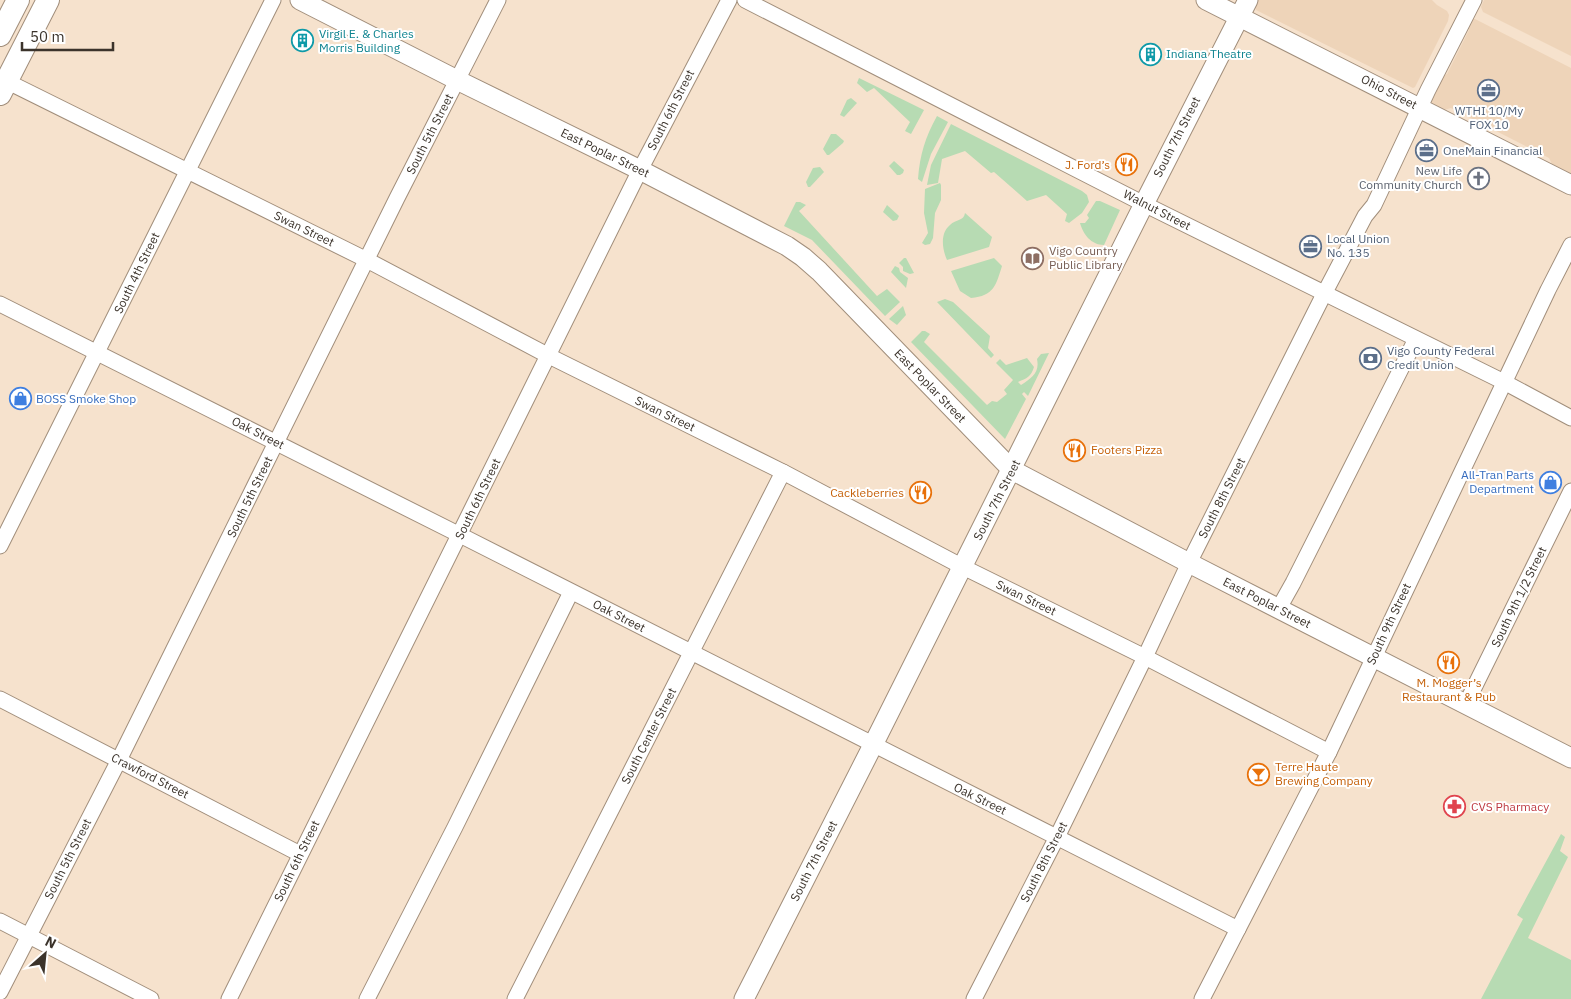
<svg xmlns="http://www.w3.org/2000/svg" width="1571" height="999" font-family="'IBM Plex Sans',sans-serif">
	<rect width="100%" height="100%" fill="#f6e2cd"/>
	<g fill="#eed4b9">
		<polygon points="1258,0 1432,0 1437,5 1447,11 1449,15 1448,21 1415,87 1413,88 1256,10 1255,6"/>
		<polygon points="1484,0 1571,0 1571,56 1483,12 1481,7"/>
		<polygon points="1471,19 1475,19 1571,68 1571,174 1552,164 1549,158 1451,108 1444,110 1432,103 1431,100 1440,77 1447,74 1469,30 1467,23"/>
	</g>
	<g fill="#b7dbb3">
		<polygon points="859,78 924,110 911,134 905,131 910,122 874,88 867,92 857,83"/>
		<polygon points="851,98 857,103 844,117 840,115 847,100"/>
		<path d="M937,116L948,122L931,154L922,182L918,179C920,154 925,138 937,116Z"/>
		<polygon points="951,124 1082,191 1087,195 1089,202 1082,213 1069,223 1065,221 1067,214 1046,195 1027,201 994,172 991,173 965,151 942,159 938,183 927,185 931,165"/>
		<polygon points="831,134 836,134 844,141 843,143 829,155 827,155 823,149"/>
		<polygon points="894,161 904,170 903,173 900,175 897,175 889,166"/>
		<polygon points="820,167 824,172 810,187 808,187 806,182 813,168"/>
		<polygon points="940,183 941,185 941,200 935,213 933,238 930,244 925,245 922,243 928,233 924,213 925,189"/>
		<path d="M1096,201H1100L1120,210L1104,245C1091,245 1083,234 1080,223H1085L1089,218L1087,215Z"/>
		<polygon points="796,202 800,202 806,205 799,211 877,296 887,289 900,302 885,316 812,240 784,226"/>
		<polygon points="887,205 899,216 897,220 893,221 883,212"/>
		<path d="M965,213L992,237L989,247L947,260C942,249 940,233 950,225C956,219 964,221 965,213Z"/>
		<polygon points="904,258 906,258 914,273 910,274 903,271 903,267 899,263"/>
		<path d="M994,258L1002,266C996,285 994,296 971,298L960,291L951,271Z"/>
		<polygon points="895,266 899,268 900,272 908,278 906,288 891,272"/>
		<polygon points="945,299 953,302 990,336 988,348 994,355 991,358 937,302"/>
		<polygon points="903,306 906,315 897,325 889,319"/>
		<path d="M922,331H925L930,334L924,342L987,405L992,401L997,402L1007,394L1004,390L1013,380L996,363L1000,359L1006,365L1027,358L1034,367C1031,377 1027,378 1018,382L1021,385C1031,378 1040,373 1037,359L1041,354L1049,353L1028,396L1024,392L1022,394L1026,399L1005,439L911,342Z"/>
		<polygon points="1561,834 1565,837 1560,851 1568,857 1528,938 1571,960 1571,999 1481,999 1523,919 1517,915"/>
	</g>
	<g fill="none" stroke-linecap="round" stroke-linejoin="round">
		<defs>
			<g id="minor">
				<polyline points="745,0 1144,204 1504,382 1571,418"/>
				<polyline points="0,78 367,260 549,356 783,472 963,567 1145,657 1329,752"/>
				<polyline points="0,304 460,535 1238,929"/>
				<polyline points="0,546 273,0"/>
				<polyline points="1279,608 1293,583 1416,339"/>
				<polyline points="0,699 300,854"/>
				<polyline points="1466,704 1571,491"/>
				<polyline points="0,921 151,999"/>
				<polyline points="0,992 119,760 397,198 498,0"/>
				<polyline points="229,999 640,170 729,0"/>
				<polyline points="367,999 455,827 571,592"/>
				<polyline points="515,999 783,472"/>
				<polyline points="974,999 1057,837 1145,657 1189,563 1324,294 1365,216 1374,205 1428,90 1474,0"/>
				<polyline points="1202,999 1329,752 1548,290 1571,245"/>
			</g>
			<g id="major">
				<polyline points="300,0 457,80 640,170 787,246 803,257 819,271 1012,470 1189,563 1571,758"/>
				<polyline points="1206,0 1571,185"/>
				<polyline points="744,999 873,745 1144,204 1248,0"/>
			</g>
			<g id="highway">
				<polyline points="0,35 18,0"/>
				<polyline points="0,94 48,0"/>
			</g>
		</defs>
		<use href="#minor" stroke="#a18e7b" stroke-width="17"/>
		<use href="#major" stroke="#a18e7b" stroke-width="21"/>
		<use href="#highway" stroke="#a18e7b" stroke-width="24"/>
		<use href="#minor" stroke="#fff" stroke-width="15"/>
		<use href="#major" stroke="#fff" stroke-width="19"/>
		<use href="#highway" stroke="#fff" stroke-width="22"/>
	</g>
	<defs>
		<symbol id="building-ring" viewBox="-11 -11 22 22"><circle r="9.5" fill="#fff" stroke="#0f9aa8" stroke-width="1.5"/><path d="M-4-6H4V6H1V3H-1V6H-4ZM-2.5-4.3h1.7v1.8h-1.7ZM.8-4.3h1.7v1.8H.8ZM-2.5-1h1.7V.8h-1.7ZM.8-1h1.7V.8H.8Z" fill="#0f9aa8"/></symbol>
		<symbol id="office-ring" viewBox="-11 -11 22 22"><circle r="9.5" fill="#fff" stroke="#5c6f8a" stroke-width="1.5"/><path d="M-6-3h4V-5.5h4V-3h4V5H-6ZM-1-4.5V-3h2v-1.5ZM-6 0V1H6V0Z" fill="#5c6f8a"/></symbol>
		<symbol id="restaurant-ring" viewBox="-11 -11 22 22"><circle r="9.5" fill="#fff" stroke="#e8710a" stroke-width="1.5"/><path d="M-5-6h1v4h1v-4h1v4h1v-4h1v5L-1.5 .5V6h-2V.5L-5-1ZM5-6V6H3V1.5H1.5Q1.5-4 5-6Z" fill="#e8710a"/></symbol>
		<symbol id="church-ring" viewBox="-11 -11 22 22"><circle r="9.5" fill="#fff" stroke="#6b7280" stroke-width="1.5"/><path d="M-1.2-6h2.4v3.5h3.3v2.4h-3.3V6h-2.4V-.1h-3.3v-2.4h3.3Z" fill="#6b7280"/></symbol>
		<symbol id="library-ring" viewBox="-11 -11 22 22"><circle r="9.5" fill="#fff" stroke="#8d6e63" stroke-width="1.5"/><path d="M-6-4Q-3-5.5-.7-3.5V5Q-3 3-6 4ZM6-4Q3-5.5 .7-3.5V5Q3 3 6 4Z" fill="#8d6e63"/></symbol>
		<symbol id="bank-ring" viewBox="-11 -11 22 22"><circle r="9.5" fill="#fff" stroke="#5c6f8a" stroke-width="1.5"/><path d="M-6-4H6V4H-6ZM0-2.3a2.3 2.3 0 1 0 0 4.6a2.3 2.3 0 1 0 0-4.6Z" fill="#5c6f8a"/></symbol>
		<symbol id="shop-ring" viewBox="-11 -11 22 22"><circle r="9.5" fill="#fff" stroke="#3f7fe0" stroke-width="1.5"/><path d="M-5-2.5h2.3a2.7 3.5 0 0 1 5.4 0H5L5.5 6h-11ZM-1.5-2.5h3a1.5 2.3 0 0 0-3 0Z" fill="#3f7fe0"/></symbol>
		<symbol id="bar-ring" viewBox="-11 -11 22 22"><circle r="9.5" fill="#fff" stroke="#e8710a" stroke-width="1.5"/><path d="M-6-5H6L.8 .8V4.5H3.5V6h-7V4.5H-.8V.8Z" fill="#e8710a"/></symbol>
		<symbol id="pharmacy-ring" viewBox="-11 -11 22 22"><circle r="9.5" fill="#fff" stroke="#e0444e" stroke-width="1.5"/><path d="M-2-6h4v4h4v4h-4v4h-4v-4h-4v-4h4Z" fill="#e0444e"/></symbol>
	</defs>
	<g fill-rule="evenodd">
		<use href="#building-ring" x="290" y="28" width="25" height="25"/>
		<use href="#building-ring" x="1138" y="42" width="25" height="25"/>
		<use href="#office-ring" x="1476" y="78" width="25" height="25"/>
		<use href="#office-ring" x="1414" y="138" width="25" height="25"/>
		<use href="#restaurant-ring" x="1114" y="152" width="25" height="25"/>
		<use href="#church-ring" x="1466" y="166" width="25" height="25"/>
		<use href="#office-ring" x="1298" y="234" width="25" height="25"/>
		<use href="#library-ring" x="1020" y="246" width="25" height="25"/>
		<use href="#bank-ring" x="1358" y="346" width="25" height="25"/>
		<use href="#shop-ring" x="8" y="386" width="25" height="25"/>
		<use href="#restaurant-ring" x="1062" y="438" width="25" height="25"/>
		<use href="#shop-ring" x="1538" y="470" width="25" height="25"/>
		<use href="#restaurant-ring" x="908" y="480" width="25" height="25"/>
		<use href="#restaurant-ring" x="1436" y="650" width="25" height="25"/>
		<use href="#bar-ring" x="1246" y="762" width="25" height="25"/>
		<use href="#pharmacy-ring" x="1442" y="794" width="25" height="25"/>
	</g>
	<g text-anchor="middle" stroke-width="4" stroke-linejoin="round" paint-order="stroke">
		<g font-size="12" fill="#0d838f" stroke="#fff" text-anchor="start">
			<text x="319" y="38">Virgil E. &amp; Charles<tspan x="319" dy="14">Morris Building</tspan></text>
			<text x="1166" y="58">Indiana Theatre</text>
		</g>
		<g font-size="12" fill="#3b332b" stroke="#fff">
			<text transform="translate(1389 92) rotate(27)" y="4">Ohio Street</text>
			<text transform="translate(671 110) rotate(-63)" y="4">South 6th Street</text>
			<text transform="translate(430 134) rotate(-63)" y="4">South 5th Street</text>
			<text transform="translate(1177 137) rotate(-63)" y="4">South 7th Street</text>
			<text transform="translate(605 153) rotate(26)" y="4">East Poplar Street</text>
			<text transform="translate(1157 210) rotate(27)" y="4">Walnut Street</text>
			<text transform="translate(304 229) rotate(26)" y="4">Swan Street</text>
			<text transform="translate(137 273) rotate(-64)" y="4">South 4th Street</text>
			<text transform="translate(930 386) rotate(46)" y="4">East Poplar Street</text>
			<text transform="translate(665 414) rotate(26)" y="4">Swan Street</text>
			<text transform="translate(258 433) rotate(27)" y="4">Oak Street</text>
			<text transform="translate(250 497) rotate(-64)" y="4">South 5th Street</text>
			<text transform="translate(1222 498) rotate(-63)" y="4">South 8th Street</text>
			<text transform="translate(478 499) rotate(-64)" y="4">South 6th Street</text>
			<text transform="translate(997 500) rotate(-63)" y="4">South 7th Street</text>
			<text transform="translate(1519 597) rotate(-64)" y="4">South 9th 1/2 Street</text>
			<text transform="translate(1026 598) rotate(26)" y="4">Swan Street</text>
			<text transform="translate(1267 603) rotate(27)" y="4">East Poplar Street</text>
			<text transform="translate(619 616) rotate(27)" y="4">Oak Street</text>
			<text transform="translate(1389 624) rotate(-65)" y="4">South 9th Street</text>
			<text transform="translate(649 736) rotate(-63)" y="4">South Center Street</text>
			<text transform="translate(150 776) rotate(27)" y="4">Crawford Street</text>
			<text transform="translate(980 799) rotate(26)" y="4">Oak Street</text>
			<text transform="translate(68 859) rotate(-63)" y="4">South 5th Street</text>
			<text transform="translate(297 861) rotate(-64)" y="4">South 6th Street</text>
			<text transform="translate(814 861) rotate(-63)" y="4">South 7th Street</text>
			<text transform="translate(1044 862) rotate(-63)" y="4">South 8th Street</text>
		</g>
		<g font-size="12" fill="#4e5e75" stroke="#fff" text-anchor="start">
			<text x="1489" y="115" text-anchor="middle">WTHI 10/My<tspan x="1489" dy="14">FOX 10</tspan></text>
			<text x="1443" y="155">OneMain Financial</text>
			<text x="1327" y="243">Local Union<tspan x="1327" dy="14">No. 135</tspan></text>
			<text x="1387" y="355">Vigo County Federal<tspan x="1387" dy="14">Credit Union</tspan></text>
		</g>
		<g font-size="12" fill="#c56008" stroke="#fff" text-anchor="end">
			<text x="1110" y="169">J. Ford’s</text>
			<text x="1091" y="454" text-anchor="start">Footers Pizza</text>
			<text x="904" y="497">Cackleberries</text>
			<text x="1449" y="687" text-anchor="middle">M. Mogger’s<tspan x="1449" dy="14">Restaurant &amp; Pub</tspan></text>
			<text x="1275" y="771" text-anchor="start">Terre Haute<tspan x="1275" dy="14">Brewing Company</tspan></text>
		</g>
		<g font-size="12" fill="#5b616d" stroke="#fff" text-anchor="end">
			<text x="1462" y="175">New Life<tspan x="1462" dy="14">Community Church</tspan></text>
		</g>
		<g font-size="12" fill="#785e54" stroke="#fff" text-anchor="start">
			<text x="1049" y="255">Vigo Country<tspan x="1049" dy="14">Public Library</tspan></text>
		</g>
		<g font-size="12" fill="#366cbe" stroke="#fff" text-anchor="start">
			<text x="36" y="403">BOSS Smoke Shop</text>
			<text x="1534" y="479" text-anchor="end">All-Tran Parts<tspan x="1534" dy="14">Department</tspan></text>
		</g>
		<g font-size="12" fill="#be3a42" stroke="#fff" text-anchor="start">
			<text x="1471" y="811">CVS Pharmacy</text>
		</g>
	</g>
	<g transform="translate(45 954) rotate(27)" stroke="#ffffff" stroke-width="4" paint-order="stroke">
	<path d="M0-4L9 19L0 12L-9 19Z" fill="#3b332b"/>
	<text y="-8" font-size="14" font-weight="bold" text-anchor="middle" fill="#3b332b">N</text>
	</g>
	<path d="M22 42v8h91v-8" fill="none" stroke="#3b332b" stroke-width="2.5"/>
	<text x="30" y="42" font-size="15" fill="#3b332b" stroke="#ffffff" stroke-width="4" paint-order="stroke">50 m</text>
</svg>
